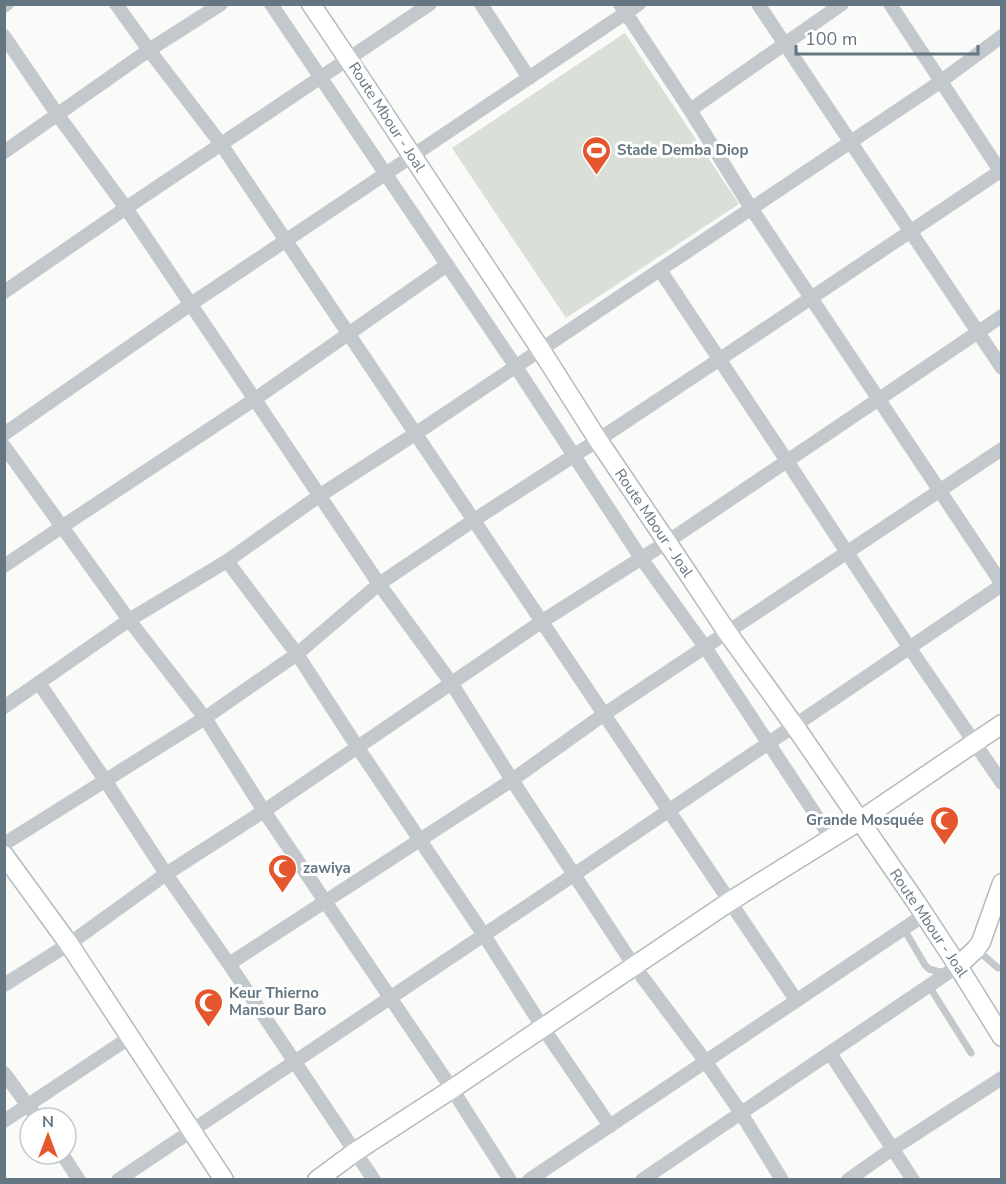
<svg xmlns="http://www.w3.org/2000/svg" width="1006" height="1184" font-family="'Nunito Sans',sans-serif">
	<rect width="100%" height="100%" fill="#fafaf8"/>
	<polygon fill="#dadfd7" points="625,33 739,204 566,318 452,148"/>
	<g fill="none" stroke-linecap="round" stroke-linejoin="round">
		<defs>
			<g id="secondary">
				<polyline points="311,4 348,59 541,350 598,440 667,542 727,632 794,725 916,902 958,966 1002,1037"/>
				<polyline points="4,855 69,944 224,1180"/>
				<polyline points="958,966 976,949 981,942 1002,883"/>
				<polyline points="317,1180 355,1152 452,1089 729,902 859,821 1002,724"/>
			</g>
		</defs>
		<use href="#secondary" stroke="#b3babf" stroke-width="21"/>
		<g stroke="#c3c8cc" stroke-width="7">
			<polyline points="904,929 925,965 929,969 944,973"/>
			<polyline points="976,949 998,968 1002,968"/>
			<polyline points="929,986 971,1053"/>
		</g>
		<g stroke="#c3c8cc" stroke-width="14">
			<polyline points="116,4 149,50 221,144 796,1000"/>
			<polyline points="271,4 516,367 641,558 705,647 831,838"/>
			<polyline points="481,4 529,78"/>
			<polyline points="620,4 690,110 751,208 1002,584"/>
			<polyline points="758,4 1002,368"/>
			<polyline points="890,4 1002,174"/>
			<polyline points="4,6 7,4"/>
			<polyline points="4,36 57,114 126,208 379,584 452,684 512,780 634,966 706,1062 741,1113 782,1180"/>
			<polyline points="690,110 842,4"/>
			<polyline points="4,152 149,50 221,4"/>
			<polyline points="660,270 787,461 909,647 1002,783"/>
			<polyline points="4,292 126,208 430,4"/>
			<polyline points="4,434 191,304 639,4"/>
			<polyline points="4,446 129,620 205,718 264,811 452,1089 510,1180"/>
			<polyline points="227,561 297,654 358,748 484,935 543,1028 610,1126"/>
			<polyline points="4,566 63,526 255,399 447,265"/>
			<polyline points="39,683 105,780 166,874 229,964 374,1180"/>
			<polyline points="4,707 129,620 227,561 319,496 415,434 940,82 1002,36"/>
			<polyline points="4,844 205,718 297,654 379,584 474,520 598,440 720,359 1002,170"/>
			<polyline points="229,964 512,780 603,715 1002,449"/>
			<polyline points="4,985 69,944 166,874 264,811 541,622 667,542 1002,316"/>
			<polyline points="830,1053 913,1180"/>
			<polyline points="4,1073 37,1118"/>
			<polyline points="4,1121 129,1038"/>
			<polyline points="62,1154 79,1180"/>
			<polyline points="118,1180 575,874 1002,585"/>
			<polyline points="529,1180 924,915"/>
			<polyline points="642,1180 958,966"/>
			<polyline points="848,1180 892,1149 1002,1078"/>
		</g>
		<use href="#secondary" stroke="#fff" stroke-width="18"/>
	</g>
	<defs>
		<symbol id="stadium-pin" viewBox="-11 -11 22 30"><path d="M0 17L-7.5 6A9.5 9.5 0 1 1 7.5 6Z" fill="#e4572e" stroke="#fff"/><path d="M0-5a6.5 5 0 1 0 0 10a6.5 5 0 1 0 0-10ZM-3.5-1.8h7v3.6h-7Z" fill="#fff"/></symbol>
		<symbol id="mosque-pin" viewBox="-11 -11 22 30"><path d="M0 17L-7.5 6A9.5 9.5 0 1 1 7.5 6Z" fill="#e4572e" stroke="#fff"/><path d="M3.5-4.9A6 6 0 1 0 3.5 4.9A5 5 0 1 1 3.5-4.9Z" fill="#fff"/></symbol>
	</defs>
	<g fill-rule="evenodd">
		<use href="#stadium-pin" x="580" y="134" width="33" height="45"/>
		<use href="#mosque-pin" x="928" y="804" width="33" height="45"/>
		<use href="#mosque-pin" x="266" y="852" width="33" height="45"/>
		<use href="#mosque-pin" x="192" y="986" width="33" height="45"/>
	</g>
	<g text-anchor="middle" stroke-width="6" stroke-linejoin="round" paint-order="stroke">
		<g font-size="15" fill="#657683" stroke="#fff">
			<text transform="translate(387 117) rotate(57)" y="5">Route Mbour - Joal</text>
			<text transform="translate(654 523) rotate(56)" y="5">Route Mbour - Joal</text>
			<text transform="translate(929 923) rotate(56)" y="5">Route Mbour - Joal</text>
		</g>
		<g font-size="15" font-weight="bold" fill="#657683" stroke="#fff" text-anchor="start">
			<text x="617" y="155">Stade Demba Diop</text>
			<text x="924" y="825" text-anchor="end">Grande Mosquée</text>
			<text x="303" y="873">zawiya</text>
			<text x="229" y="998">Keur Thierno<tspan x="229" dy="17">Mansour Baro</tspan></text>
		</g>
	</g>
	<rect width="1006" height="1184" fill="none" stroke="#657683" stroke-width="12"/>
	<g transform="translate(48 1136)"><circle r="28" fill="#ffffff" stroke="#c1c8cd" stroke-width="1.5"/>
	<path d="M0-4.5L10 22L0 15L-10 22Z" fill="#e4572e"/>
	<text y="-9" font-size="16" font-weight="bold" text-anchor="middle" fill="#657683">N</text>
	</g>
	<path d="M796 45v9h182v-9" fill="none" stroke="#657683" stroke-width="3"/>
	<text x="805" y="45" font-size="18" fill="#657683" stroke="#ffffff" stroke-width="4.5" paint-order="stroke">100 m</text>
</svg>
